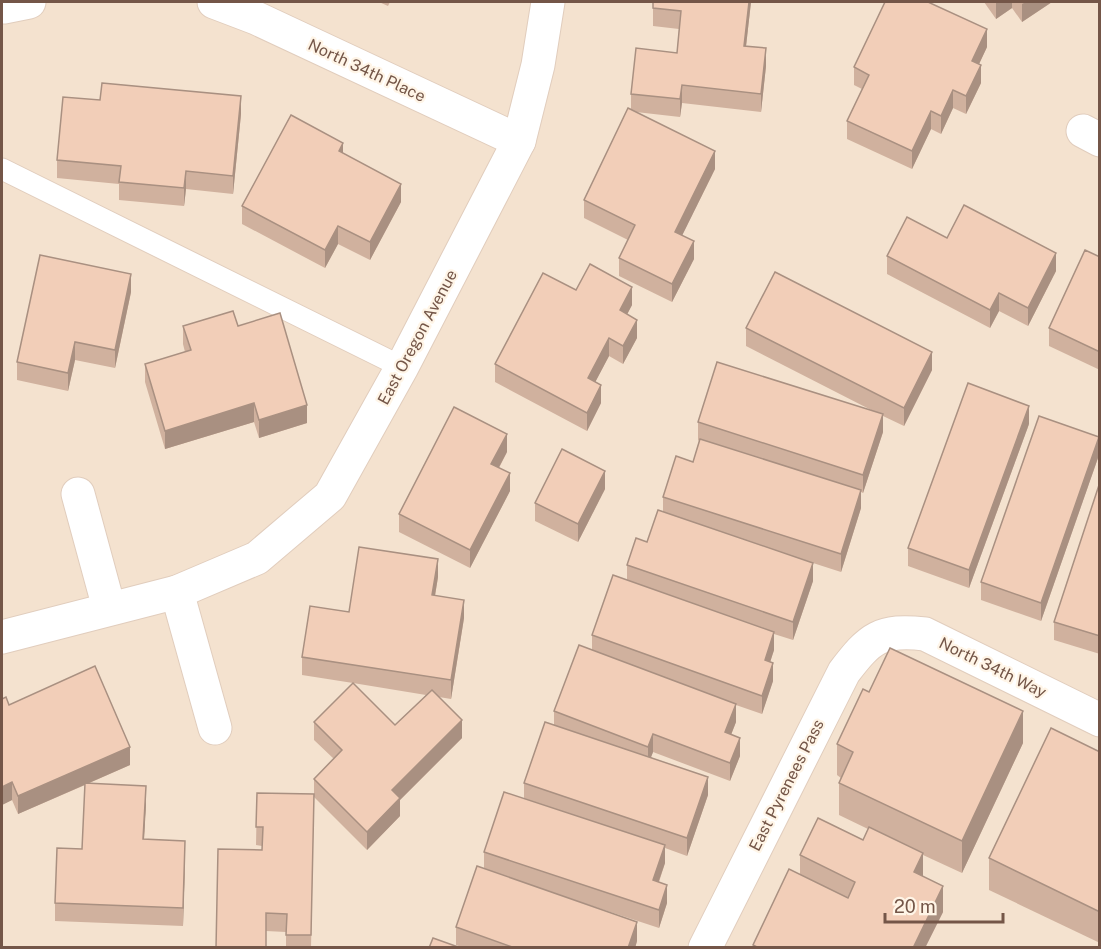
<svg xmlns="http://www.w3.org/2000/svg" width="1101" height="949" font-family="'Public Sans',sans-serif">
	<rect width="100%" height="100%" fill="#fdf1e1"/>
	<polygon fill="#f4e2cf" points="2,2 1099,2 1099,947 2,948"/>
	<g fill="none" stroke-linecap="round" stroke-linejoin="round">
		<defs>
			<polyline id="lane" points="2,169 402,367"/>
			<g id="street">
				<polyline points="214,2 256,18 519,141"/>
				<polyline points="4,7 29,2"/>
				<polyline points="1083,131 1100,140"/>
				<polyline points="78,494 109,608"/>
				<polyline points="177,592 215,728"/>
				<polyline points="2,637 177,592 257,558 330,496 402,367 519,141 538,65 548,2"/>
				<path d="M705,948L844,672C870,638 880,629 925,634L1100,720"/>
			</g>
		</defs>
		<use href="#lane" stroke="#e1cdbd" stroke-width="23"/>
		<use href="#street" stroke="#e1cdbd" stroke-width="35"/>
		<use href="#lane" stroke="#fff" stroke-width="21"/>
		<use href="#street" stroke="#fff" stroke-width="33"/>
	</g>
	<g fill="#d0b19e" fill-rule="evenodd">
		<polygon points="379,2 390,2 388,6"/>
		<polygon points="653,2 751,2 746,46 766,66 761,112 682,103 680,117 636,112 715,169 682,235 694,259 672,302 619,276 619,258 628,240 584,218 584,200 631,109 631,94 677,53 679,29 653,26"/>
		<polygon points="984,2 1052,2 1022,22 1012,8 996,19"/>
		<polygon points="1059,2 1086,2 1059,3"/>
		<polygon points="987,47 979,64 981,83 966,114 953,108 941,134 931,129 912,169 847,139 847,121 862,89 854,85 854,67"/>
		<polygon points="241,114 233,194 186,189 184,206 119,200 119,184 57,178 57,160"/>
		<polygon points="343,153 401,202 370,260 338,244 325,268 242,224 242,206"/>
		<polygon points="947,238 1056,271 1028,326 999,311 990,328 887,274 887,256"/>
		<polygon points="1100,257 1100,370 1049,346 1049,328"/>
		<polygon points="576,290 632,305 627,314 637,338 623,364 609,356 595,382 601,403 587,431 495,382 495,364"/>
		<polygon points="131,292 115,368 75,360 68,391 17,380 17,362"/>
		<polygon points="183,326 238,326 307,423 259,438 254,422 165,449 145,382 145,364 185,352 183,344"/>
		<polygon points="746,328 932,370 904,426 883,416 883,432 863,493 861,492 861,508 841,572 813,563 813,581 793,640 774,634 774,650 770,662 773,681 762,714 736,705 736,722 731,735 740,756 730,781 653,752 651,757 708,795 687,856 665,848 665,863 659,882 667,903 659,928 565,897 637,941 635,948 464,948 456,945 456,927 484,868 484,852 524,798 524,783 554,725 554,711 592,649 592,635 627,580 627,565 647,542 663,512 663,497 693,462 699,441 698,440 698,422 877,413 746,346"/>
		<polygon points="1029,424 969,588 908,566 908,548"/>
		<polygon points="507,452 499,468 510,491 470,568 399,532 399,514"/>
		<polygon points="1099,455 1041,621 981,600 981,582"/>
		<polygon points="1100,482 1100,654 1054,640 1054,622"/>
		<polygon points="605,489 578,542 535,521 535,503"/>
		<path d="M438,577L435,596L464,618L451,699L439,697L462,738L400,800V816L367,850L314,797V779L334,759L314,740V722L353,683L302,675V657L349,612ZM353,683L426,695L395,725Z"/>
		<polygon points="869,692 1023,743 962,873 923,855 923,877 943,912 925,948 753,948 753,945 800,875 800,855 863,840 868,829 839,815 839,783 841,778 837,775 837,744"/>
		<polygon points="2,699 9,705 130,765 87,784 146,804 144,839 185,859 183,926 55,921 55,903 82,849 85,785 18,814 12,800 2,805"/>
		<polygon points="1100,752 1100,943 989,890 989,858"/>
		<polygon points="257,793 314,794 311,948 286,948 286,932 266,931 262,846 256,845"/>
	</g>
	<g fill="#a99081">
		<polygon points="749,2 751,2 744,64 744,46"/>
		<polygon points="996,2 1012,2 1012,8 996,19"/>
		<polygon points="1026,2 1052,2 1022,22 1022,4"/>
		<polygon points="987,29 987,47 972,79 972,61"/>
		<polygon points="766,48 766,66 761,112 761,94"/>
		<polygon points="981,65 981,83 966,114 966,96"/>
		<polygon points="682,85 682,103 680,117 680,99"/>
		<polygon points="953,90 953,108 941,134 941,116"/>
		<polygon points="241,96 241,114 233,194 233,176"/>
		<polygon points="931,111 931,129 912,169 912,151"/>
		<polygon points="343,143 343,161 339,151"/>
		<polygon points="715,151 715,169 675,250 675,232"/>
		<polygon points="186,171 186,189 184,206 184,188"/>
		<polygon points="401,184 401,202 370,260 370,242"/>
		<polygon points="338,226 338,244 325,268 325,250"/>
		<polygon points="694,241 694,259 672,302 672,284"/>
		<polygon points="1056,253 1056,271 1028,326 1028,308"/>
		<polygon points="131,274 131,292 115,368 115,350"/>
		<polygon points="632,287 632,305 620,328 620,310"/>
		<polygon points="999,293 999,311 990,328 990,310"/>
		<polygon points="637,320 637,338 623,364 623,346"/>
		<polygon points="609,338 609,356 588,396 588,378"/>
		<polygon points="75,342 75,360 68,391 68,373"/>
		<polygon points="932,352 932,370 904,426 904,408"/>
		<polygon points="601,385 601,403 587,431 587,413"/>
		<polygon points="254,403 254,422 165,449 165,431"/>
		<polygon points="307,405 307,423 259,438 259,420"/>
		<polygon points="1029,406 1029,424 969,588 969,570"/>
		<polygon points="883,414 883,432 863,493 863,475"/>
		<polygon points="507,434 507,452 491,482 491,464"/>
		<polygon points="1099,437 1099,455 1041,621 1041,603"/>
		<polygon points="605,471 605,489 578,542 578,524"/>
		<polygon points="510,473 510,491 470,568 470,550"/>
		<polygon points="861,490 861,508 841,572 841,554"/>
		<polygon points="438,559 438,577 432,613 432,595"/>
		<polygon points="813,563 813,581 793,640 793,622"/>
		<polygon points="464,600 464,618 451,699 451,680"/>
		<polygon points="774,632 774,650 765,678 765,660"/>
		<polygon points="773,663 773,681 762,714 762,696"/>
		<polygon points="736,704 736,722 725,750 725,732"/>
		<polygon points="1023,711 1023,743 962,873 962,841"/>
		<polygon points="462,720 462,738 400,800 400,816 367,850 367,832 392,790"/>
		<polygon points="653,734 653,752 648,765 648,747"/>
		<polygon points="740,738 740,756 730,781 730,763"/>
		<polygon points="130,747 130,765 18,814 18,796"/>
		<polygon points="708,777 708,795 687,856 687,838"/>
		<polygon points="12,782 12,800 2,805 2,787"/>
		<polygon points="146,786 146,804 143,857 143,839"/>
		<polygon points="185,841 185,859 183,926 183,908"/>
		<polygon points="665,845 665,863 653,898 653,880"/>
		<polygon points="923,853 923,879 914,872"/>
		<polygon points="667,885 667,903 659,928 659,910"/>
		<polygon points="943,886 943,912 925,948 913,948"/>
		<polygon points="637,922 637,941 635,948 628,948"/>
	</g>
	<g fill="#f2ceb8" stroke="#a99081" stroke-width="1.5">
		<polygon points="653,2 749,2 744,46 766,48 761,94 682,85 680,99 631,94 636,48 677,53 681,11 653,8"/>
		<polygon points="885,2 928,2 987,29 972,61 981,65 966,96 953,90 941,116 931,111 912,151 847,121 869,75 854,67"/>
		<polygon points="102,83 241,96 233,176 186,171 184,188 119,182 121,166 57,160 63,97 100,100"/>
		<polygon points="628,108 715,151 675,232 694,241 672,284 619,258 635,225 584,200"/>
		<polygon points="291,115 343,143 339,151 401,184 370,242 338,226 325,250 242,206"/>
		<polygon points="964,205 1056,253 1028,308 999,293 990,310 887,256 907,217 947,238"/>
		<polygon points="1085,250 1100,257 1100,352 1049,328"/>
		<polygon points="40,255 131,274 115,350 75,342 68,373 17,362"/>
		<polygon points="590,264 632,287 620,310 637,320 623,346 609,338 588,378 601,385 587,413 495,364 543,273 576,290"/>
		<polygon points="775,272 932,352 904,408 746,328"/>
		<polygon points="233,311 238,326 280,313 307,405 259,420 254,403 165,431 145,364 191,350 183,326"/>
		<polygon points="717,362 883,414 863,475 698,422"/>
		<polygon points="968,383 1029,406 969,570 908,548"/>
		<polygon points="454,407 507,434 491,464 510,473 470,550 399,514"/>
		<polygon points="1039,416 1099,437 1041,603 981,582"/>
		<polygon points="700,439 861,490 841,554 663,497 676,456 693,462"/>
		<polygon points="562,449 605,471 578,524 535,503"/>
		<polygon points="1100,482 1100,636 1054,622"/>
		<polygon points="658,510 813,563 793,622 627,565 636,538 647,542"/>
		<polygon points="359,547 438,559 432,595 464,600 451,680 302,657 310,606 349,612"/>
		<polygon points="613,575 774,632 765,660 773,663 762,696 592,635"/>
		<polygon points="579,645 736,704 725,732 740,738 730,763 653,734 648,747 554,711"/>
		<polygon points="890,648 1023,711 962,841 839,783 853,752 837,744 863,689 869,692"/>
		<polygon points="95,666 130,747 18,796 12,782 2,787 2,699 6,697 9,705"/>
		<polygon points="353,683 395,725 432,690 462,720 392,790 400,798 367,832 314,779 342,750 314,722"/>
		<polygon points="545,722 708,777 687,838 524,783"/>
		<polygon points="1051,728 1100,752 1100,912 989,858"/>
		<polygon points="85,783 146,786 143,839 185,841 183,908 55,903 57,848 82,849"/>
		<polygon points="504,792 665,845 653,880 667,885 659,910 484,852"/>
		<polygon points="257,793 314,794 311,935 286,935 287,914 266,913 266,948 216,948 218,849 262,850 263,827 256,827"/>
		<polygon points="818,818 863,840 869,827 923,853 914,872 943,886 913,948 759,948 753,945 789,869 848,898 855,882 800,855"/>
		<polygon points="477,866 637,922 628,948 515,948 456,927"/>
		<polygon points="433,938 461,948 429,948"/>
	</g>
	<g text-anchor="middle" stroke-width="4.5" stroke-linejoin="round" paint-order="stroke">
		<g font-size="16" fill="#745648" stroke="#fff5e7">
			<text transform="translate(367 70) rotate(25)" y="6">North 34th Place</text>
			<text transform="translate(417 337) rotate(-62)" y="6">East Oregon Avenue</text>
			<text transform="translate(993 667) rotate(26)" y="6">North 34th Way</text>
			<text transform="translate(786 785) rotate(-63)" y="6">East Pyrenees Pass</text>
		</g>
	</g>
	<rect width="1101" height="949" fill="none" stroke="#745648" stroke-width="6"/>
	<path d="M885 913v9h118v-9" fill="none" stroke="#745648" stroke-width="3"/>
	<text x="894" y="913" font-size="18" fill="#745648" stroke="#fff5e7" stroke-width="4.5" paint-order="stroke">20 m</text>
</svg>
